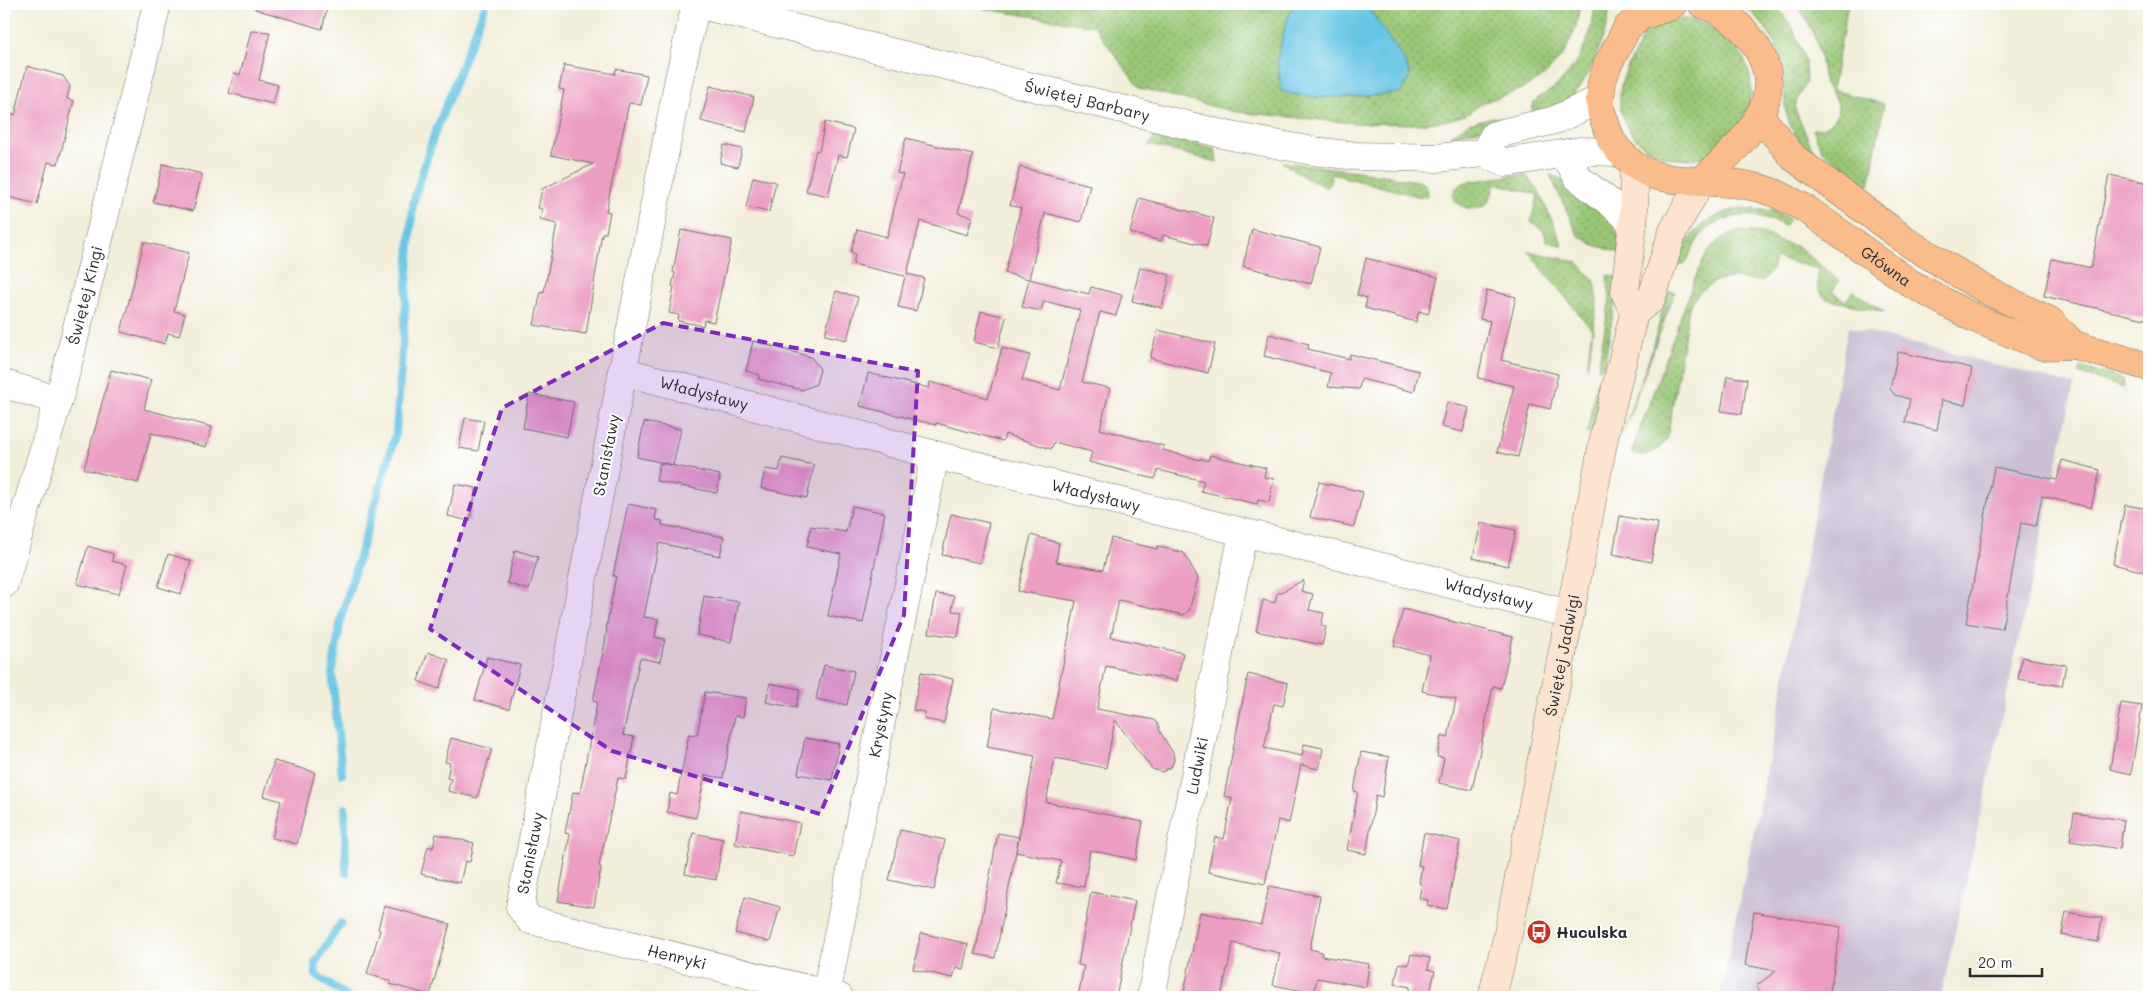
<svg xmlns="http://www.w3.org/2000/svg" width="2153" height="1001" font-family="Mali,sans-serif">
	<defs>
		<pattern id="grass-dots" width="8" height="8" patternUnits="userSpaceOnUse" patternTransform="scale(1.25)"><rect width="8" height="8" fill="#99c776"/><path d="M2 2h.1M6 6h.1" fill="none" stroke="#7da261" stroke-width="1.8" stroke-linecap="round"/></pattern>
	</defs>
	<rect width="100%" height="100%" fill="#fff"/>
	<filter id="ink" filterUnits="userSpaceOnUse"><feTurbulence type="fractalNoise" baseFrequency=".02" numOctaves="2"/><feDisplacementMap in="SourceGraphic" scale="10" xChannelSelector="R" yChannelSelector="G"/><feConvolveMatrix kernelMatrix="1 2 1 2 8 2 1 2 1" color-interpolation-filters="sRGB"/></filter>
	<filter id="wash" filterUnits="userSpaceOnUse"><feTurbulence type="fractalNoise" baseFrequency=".0096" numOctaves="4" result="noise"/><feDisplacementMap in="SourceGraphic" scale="20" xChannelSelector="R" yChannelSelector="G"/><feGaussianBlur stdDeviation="1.12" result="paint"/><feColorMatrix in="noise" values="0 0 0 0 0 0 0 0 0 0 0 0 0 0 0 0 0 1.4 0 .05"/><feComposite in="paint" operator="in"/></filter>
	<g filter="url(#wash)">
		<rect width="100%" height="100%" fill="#f1eed9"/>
		<polygon fill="#cbbfd5" points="1848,327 2074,385 1941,997 1720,997 1777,719"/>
		<g fill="url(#grass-dots)" stroke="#627950">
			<polygon points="953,4 1294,4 1286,23 1277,60 1294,95 1351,97 1400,93 1367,6 1363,4 1580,4 1576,27 1565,52 1549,71 1540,79 1519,90 1482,103 1466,115 1444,121 1418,124 1354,123 1235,112 1139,88 1094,26"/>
			<path d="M1595,4H1610C1610,29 1586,87 1567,103C1558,110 1544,113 1534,117L1532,109L1534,102C1539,96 1547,93 1553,89C1579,67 1592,36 1595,4Z"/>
			<path d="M1741,4H1775L1793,28L1805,61L1806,83L1797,99L1795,109L1816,157C1799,144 1787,126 1785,105C1784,96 1785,87 1784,78C1781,48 1765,21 1741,4Z"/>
			<path d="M1796,4H1848L1832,90L1884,104L1869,186L1822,151L1813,129C1830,130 1843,115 1836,99C1833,93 1827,89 1825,83C1822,75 1822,65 1820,56C1816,37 1808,19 1796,4Z"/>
			<path d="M1675,18C1723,19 1764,62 1747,110C1744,119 1738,125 1732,132C1727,137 1723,145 1717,149C1698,163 1668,162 1649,150C1630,138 1619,118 1620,96C1620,71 1639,53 1644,29Z"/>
			<polygon points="1493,117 1501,118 1509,123 1450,136 1469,123"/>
			<polygon points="1156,134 1215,149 1217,162 1149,145"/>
			<polygon points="1282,162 1365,172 1418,181 1426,185 1428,193 1427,196 1421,197 1332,174 1328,188 1304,177"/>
			<path d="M1525,174L1538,190L1563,245L1547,242L1544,231L1531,221L1538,195L1495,183C1493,189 1492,197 1488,202C1479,213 1459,209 1453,198L1455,189L1465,182Z"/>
			<polygon points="1550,175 1566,181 1613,223 1620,241 1621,253 1594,245 1578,235"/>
			<path d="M1741,208L1775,211L1789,219L1784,226C1758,210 1725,212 1702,234C1694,243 1691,255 1684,264L1675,266C1688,233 1705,216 1741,208Z"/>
			<path d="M1742,231L1764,233L1780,242L1799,247L1839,281L1832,292L1846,301L1853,291L1884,312L1826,299C1815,290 1817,281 1819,269L1775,258L1772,270L1763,280C1753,282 1746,279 1736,278C1715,277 1698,289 1689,308L1667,439C1658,452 1647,458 1631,453L1695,278C1707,252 1712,238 1742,231Z"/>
			<polygon points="1528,251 1577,262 1594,280 1596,287 1597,304 1587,367 1592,330"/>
			<polygon points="1607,275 1619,278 1604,367 1598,369 1610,298"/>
			<polygon points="1668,291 1675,292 1620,440 1650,356"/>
			<polygon points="2081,367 2123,379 2124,388 2078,373"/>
			<polygon points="1597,380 1601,386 1593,433 1587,434"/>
		</g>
		<path fill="#67c6e5" stroke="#497888" d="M1294,4H1363L1367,6L1406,63L1410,77L1400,93C1363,96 1317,102 1281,91L1277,60L1286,23Z"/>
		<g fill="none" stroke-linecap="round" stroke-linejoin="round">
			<g stroke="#67c6e5" stroke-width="8">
				<polyline points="342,774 332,673 342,614 396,433 413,203 433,138 486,4"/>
				<polyline points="345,808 346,873"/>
				<polyline points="341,923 315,963 316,975 348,997"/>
			</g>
		</g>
		<g id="blocks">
			<g fill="#ec9dc3">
				<polygon points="256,4 328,4 322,29 255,9"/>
				<polygon points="251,31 270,32 259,80 278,85 273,104 229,93 234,73 240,75"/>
				<polygon points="564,65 615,74 616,69 647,75 641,105 629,103 606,211 610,212 606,233 602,233 586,334 534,325 541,291 544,292 557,224 540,220 542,209 538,208 542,189 593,164 551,155 564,90 559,89"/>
				<polygon points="27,66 63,76 70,86 67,99 74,101 58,164 48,162 37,204 4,196 4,134 9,114 15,115"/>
				<polygon points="710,86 754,97 746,132 701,121"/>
				<polygon points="825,122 854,129 847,157 838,155 828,196 806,191 816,150 819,151"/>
				<polygon points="906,138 973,155 958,213 972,217 967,235 920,221 907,274 924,278 916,311 898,307 905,276 853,264 855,254 851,252 857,229 887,237 903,174 897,173"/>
				<polygon points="724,145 742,149 738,167 720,163"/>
				<polygon points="163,164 202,174 193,211 153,202"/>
				<polygon points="1020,167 1090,185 1081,222 1045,213 1029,279 1005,273 1021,208 1010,205"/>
				<polygon points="2109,175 2149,183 2149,320 2044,296 2052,259 2091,268"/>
				<polygon points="753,177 776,182 769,212 746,207"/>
				<polygon points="1139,198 1214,218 1207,246 1163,235 1161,241 1130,233"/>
				<polygon points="1252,229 1320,247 1311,284 1243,266"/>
				<polygon points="681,230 732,240 714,322 704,320 703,326 678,321 679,315 669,313 674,287 672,286 675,273 673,272"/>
				<polygon points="144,242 189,253 174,311 185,314 179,336 168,333 165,344 121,332"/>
				<polygon points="1366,258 1438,277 1428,314 1419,311 1416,322 1365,308 1367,298 1357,295"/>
				<polygon points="1140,267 1170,275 1162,308 1132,301"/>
				<polygon points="1029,279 1089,294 1091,287 1122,295 1116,316 1100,312 1082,382 1110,388 1100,429 1164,446 1163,450 1200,460 1200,458 1208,461 1210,455 1266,468 1264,477 1274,479 1269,502 1258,500 1257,504 1201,491 1204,481 1158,470 1155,479 1089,462 1092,452 1054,442 1051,449 1005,434 1003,441 936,423 936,425 860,406 868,373 929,388 930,382 988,398 1002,348 1030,355 1022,380 1060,390 1080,310 1044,301 1041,311 1022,307"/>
				<polygon points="1487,290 1516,297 1501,360 1558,374 1550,409 1530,404 1518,457 1497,452 1514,386 1478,378 1490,321 1480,319"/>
				<polygon points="836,291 858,297 847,340 825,335"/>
				<polygon points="981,311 1006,317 998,348 974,342"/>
				<polygon points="1158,330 1215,344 1208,373 1150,358"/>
				<polygon points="1269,334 1309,344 1308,349 1349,359 1350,354 1419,371 1414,392 1361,379 1359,389 1328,387 1331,373 1264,356"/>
				<polygon points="753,341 811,357 820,369 816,384 802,390 758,379 760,375 746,371"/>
				<polygon points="1898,352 1972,368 1965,405 1942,400 1937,430 1905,422 1910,399 1895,395 1890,389"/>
				<polygon points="111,370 151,380 144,409 212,427 206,447 151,433 138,483 84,469"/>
				<polygon points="1727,376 1747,379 1742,414 1721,411"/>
				<polygon points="529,394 574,402 567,437 523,428"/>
				<polygon points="1447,402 1469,408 1463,432 1441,427"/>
				<polygon points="465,418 484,421 478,451 459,448"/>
				<polygon points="644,422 681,429 673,465 637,457"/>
				<polygon points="782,458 814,465 807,498 761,488 765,469 779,471"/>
				<polygon points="2062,460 2100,470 2091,508 2042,496 2036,526 2021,523 2002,629 1966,623 1994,467 2057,480"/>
				<polygon points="660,463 720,475 717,493 656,481"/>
				<polygon points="1319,482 1363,492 1354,527 1310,517"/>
				<polygon points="455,484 476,488 470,521 448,516"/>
				<polygon points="628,504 657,510 655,519 662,521 662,525 724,537 720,556 659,543 644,617 658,619 655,637 665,639 660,662 640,658 623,735 634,737 626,779 618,778 599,866 601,867 594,907 558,901 570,834 565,833 573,792 580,793 597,702 593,701 605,643 607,628 606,628 616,576 613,576"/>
				<polygon points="2125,505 2149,509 2149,573 2113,564"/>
				<polygon points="852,506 885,513 863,623 828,616 841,554 807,547 811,526 846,532"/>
				<polygon points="951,514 989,523 980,563 942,555"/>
				<polygon points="1620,516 1658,523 1651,562 1613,554"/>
				<polygon points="1481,523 1516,530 1508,566 1473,558"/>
				<polygon points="1031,535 1059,543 1056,562 1103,570 1111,538 1157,549 1157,546 1184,553 1198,578 1189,611 1183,615 1119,600 1111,637 1183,653 1177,681 1106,666 1097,709 1155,720 1159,726 1159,730 1173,753 1174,760 1171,767 1162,772 1152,769 1115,720 1106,768 1055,758 1046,802 1143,822 1136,860 1090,850 1084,887 1056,883 1061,861 1016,852 1035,756 987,747 994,708 1052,719 1076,601 1018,591"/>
				<polygon points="88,546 113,554 112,561 127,565 119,594 77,584"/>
				<polygon points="515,550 538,557 529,590 507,583"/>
				<polygon points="168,554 191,561 181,594 158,587"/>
				<polygon points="1304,580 1301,591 1313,594 1309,610 1324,613 1321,626 1326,627 1322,645 1256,631 1263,600 1275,603 1277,594"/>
				<polygon points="936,594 954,596 952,611 962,612 958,637 929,633"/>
				<polygon points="704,596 739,602 731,642 697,635"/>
				<polygon points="1403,609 1513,637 1501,688 1493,686 1472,790 1439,783 1444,758 1437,757 1441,736 1448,738 1456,699 1422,691 1430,655 1394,646"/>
				<polygon points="428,652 449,660 439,689 418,681"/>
				<polygon points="487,657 520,665 509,709 475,700"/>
				<polygon points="2022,657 2066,665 2062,686 2018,679"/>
				<polygon points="824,665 854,671 847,705 816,699"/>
				<polygon points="921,672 953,679 944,723 924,719 925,712 913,710"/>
				<polygon points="1248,674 1288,683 1283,706 1274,704 1264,748 1302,756 1304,744 1323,748 1319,769 1301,765 1289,823 1278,820 1265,884 1208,872 1215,837 1224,839 1232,798 1224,796"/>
				<polygon points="770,683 800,689 796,708 766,702"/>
				<polygon points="705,692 746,698 743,717 735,716 723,778 705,775 696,818 667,812 670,793 677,795 689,734 697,735"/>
				<polygon points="2121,703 2142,706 2131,774 2110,769"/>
				<polygon points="451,738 492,749 477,798 448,791 451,779 447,778 450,763 445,762"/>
				<polygon points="805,738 839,744 832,780 798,774"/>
				<polygon points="1361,752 1389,757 1382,797 1376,795 1366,854 1347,850 1358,792 1354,791"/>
				<polygon points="274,761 315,772 297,844 272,838 281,801 264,796"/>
				<polygon points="741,811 800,823 793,856 735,844"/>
				<polygon points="2074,813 2124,820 2120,849 2070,841"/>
				<polygon points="900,830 945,840 934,890 889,880"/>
				<polygon points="693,833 723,839 716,880 685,874"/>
				<polygon points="998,833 1019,837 995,958 975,954"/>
				<polygon points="1424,833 1460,841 1447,909 1427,905 1428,900 1419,898 1422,884 1419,883 1422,866 1418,865"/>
				<polygon points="436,834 474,843 470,862 465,861 460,883 421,874 428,846 433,848"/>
				<polygon points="1269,886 1320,896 1310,949 1322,952 1321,956 1369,964 1366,987 1317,978 1314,993 1273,985 1280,953 1233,943 1221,997 1183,997 1200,912 1261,925"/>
				<polygon points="1091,892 1135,901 1116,997 1078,997 1084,966 1078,965"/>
				<polygon points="745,897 780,907 770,942 735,933"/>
				<polygon points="384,906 450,924 430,995 390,984 391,981 367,974 380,930 378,929"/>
				<polygon points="1754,912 1841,927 1829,997 1765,997 1756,986 1776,971 1745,965"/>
				<polygon points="2066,912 2102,918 2098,942 2062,935"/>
				<polygon points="921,933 968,944 963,969 956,967 953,978 913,969"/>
				<polygon points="1411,954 1430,958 1428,969 1435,971 1429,997 1408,997 1410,987 1395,984 1399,963 1408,965"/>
			</g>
		</g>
	</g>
	<g filter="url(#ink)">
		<use href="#blocks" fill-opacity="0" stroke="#706f68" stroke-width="1"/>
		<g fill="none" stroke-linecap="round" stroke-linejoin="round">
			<defs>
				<g id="minor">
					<path id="s1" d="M696,4L678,83L520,907L530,920L839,997"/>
					<path id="s2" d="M622,371L935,455L1570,614"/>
					<polyline points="4,384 58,400"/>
					<path id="s3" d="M826,994L935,455"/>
					<path id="s4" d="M1151,997L1243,533"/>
				</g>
				<g id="tertiary">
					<path id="s5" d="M697,4L1231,136L1313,151L1357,156L1437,158L1484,153L1505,163L1580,151L1620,152"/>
					<polyline points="1484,153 1494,135 1555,120 1600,99"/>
					<polyline points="1565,154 1578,178 1612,204 1633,223"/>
					<path id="s6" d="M4,584L63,384L157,4"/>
				</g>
				<g id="secondary">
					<polyline points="1634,313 1651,300 1673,231 1702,180"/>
					<path id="s7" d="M1492,997L1508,934L1605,433L1634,313L1625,292L1634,213V165"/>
				</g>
				<g id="primary">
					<path id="s8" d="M1673,4L1669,7L1641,16L1627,28L1607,66L1602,82L1600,99L1601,111L1611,140L1620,152L1634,165L1653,175L1672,179L1740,184L1760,188L1777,194L1806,209L1910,283L1972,317L2042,346L2074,345L2149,367"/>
					<path d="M1702,4C1723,12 1740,23 1753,42C1794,99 1742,143 1702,180"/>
					<polyline points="1759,115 1793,157 1912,245 1986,290 2050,321 2074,345"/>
				</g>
			</defs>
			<use href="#minor" stroke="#706f68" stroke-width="29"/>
			<use href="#tertiary" stroke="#706f68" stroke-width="29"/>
			<use href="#secondary" stroke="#706f68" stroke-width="29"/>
			<use href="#primary" stroke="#706f68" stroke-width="29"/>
			<use href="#minor" stroke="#fff" stroke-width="28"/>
			<use href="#tertiary" stroke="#fff" stroke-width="28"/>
			<use href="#secondary" stroke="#fde4d0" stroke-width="28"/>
			<use href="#primary" stroke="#f9bc8a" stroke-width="28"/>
		</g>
	</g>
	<path fill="#7b2cbf" fill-opacity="0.2" stroke="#7b2cbf" stroke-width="4" stroke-dasharray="10 6" stroke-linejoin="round" d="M663,323L918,371L904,615L820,814L612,751L430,629L502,408Z"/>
	<defs>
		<symbol id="bus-disc" viewBox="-11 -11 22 22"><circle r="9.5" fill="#c8321e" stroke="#fff"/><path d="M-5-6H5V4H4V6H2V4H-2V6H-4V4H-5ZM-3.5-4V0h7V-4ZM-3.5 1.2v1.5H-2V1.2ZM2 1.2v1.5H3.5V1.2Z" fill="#fff"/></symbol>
	</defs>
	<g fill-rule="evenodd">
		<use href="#bus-disc" x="1525" y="918" width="28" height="28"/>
	</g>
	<g text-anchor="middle" stroke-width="4" stroke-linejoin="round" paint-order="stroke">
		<g font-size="16" fill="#2b2b2b" stroke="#fff">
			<text dy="6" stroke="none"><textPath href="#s5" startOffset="402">Świętej Barbary</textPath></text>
			<text dy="6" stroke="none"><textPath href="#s8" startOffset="485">Główna</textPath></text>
			<text dy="6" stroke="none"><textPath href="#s6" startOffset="300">Świętej Kingi</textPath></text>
			<text dy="6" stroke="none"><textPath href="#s2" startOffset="85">Władysławy</textPath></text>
			<text transform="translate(606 455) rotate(-79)" y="6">Stanisławy</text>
			<text dy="6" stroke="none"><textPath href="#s2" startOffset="490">Władysławy</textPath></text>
			<text dy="6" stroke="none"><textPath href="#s2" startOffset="895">Władysławy</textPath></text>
			<text dy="6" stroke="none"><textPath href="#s7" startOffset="349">Świętej Jadwigi</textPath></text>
			<text dy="6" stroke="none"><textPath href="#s3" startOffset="275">Krystyny</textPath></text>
			<text dy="6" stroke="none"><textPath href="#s4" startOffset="236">Ludwiki</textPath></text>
			<text transform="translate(530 853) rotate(-79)" y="6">Stanisławy</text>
			<text dy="6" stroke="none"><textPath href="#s1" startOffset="1088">Henryki</textPath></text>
		</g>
		<g font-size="16" font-weight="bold" fill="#2b2b2b" stroke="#fff" text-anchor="start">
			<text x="1556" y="938">Huculska</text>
		</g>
	</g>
	<rect width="2153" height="1001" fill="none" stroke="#fff" stroke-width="20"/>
	<path d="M1970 968v8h72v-8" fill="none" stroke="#2b2b2b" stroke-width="2.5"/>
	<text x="1978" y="968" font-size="15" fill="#2b2b2b" stroke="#ffffff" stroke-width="4" paint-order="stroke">20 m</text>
</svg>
